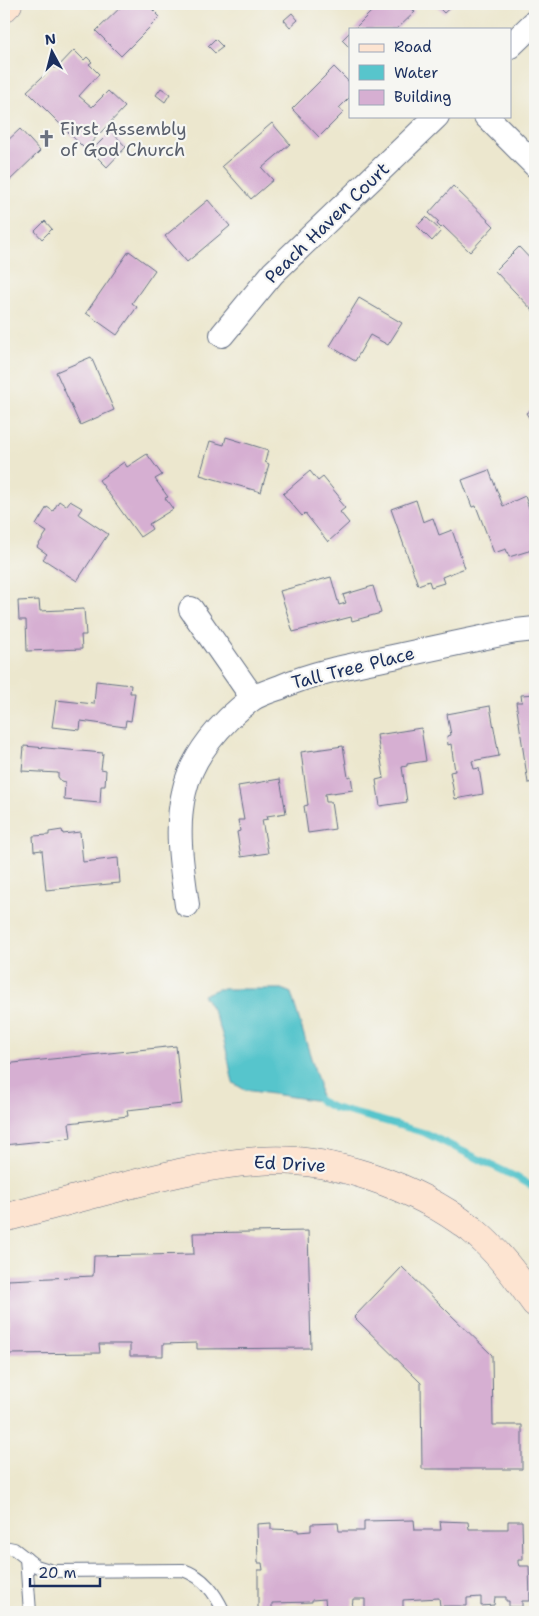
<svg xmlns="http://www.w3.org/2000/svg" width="539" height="1616" font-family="'Shantell Sans',sans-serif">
	<rect width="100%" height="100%" fill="#f6f6f2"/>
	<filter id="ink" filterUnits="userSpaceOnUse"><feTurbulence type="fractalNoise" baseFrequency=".02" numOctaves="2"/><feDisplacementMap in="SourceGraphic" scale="10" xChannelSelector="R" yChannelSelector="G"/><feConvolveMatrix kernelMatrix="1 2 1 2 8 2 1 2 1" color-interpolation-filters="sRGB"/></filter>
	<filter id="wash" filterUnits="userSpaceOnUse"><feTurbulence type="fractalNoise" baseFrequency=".0096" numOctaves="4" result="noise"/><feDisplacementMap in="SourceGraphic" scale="20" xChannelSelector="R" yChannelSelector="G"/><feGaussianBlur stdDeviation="1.12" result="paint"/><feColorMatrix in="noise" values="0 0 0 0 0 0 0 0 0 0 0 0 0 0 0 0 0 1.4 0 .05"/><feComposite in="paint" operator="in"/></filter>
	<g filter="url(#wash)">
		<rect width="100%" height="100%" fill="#ece7ce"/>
		<path fill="#57c5cc" stroke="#397a95" d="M218,989H282L291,993L319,1084L320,1101L245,1090L233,1083C226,1050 223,1023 203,995Z"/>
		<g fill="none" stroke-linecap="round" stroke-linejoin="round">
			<polyline stroke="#57c5cc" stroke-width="7" points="314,1095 320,1101 334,1108 380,1120 425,1133 518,1178 535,1188"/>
		</g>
		<g id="blocks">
			<g fill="#d6afd2">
				<polygon points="124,4 147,4 160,17 121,56 96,31"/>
				<polygon points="379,4 407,4 415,12 397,29 354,29"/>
				<polygon points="435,4 454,4 444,13"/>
				<polygon points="292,13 298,20 290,27 284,20"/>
				<polygon points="350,32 350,48 342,40"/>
				<polygon points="215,39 223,47 215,53 208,46"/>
				<polygon points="74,50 84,60 87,57 92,62 89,64 99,74 79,96 92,107 108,91 125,107 85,149 27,91 53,67 57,68"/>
				<polygon points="334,67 350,83 350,97 339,108 344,112 319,137 292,109"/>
				<polygon points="161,88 170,94 165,102 156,95"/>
				<polygon points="272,123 290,144 262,168 273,180 251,199 222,166"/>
				<polygon points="20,129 40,151 4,186 4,144"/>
				<polygon points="111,131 126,147 107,167 91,151"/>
				<polygon points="453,186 494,226 470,252 443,226 441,228 437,224 439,222 429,213"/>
				<polygon points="208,200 230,226 187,262 165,236"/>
				<polygon points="426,217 441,231 432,241 417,226"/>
				<polygon points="45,221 52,229 42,239 35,231"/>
				<polygon points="519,247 535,264 535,313 495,271"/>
				<polygon points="129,251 155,270 132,303 137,307 117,335 86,313"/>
				<polygon points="359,298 402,323 388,345 370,335 355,361 330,346"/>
				<polygon points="91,357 114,410 80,425 56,372"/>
				<polygon points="535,407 535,427 526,413"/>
				<polygon points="226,437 268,450 265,462 269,464 261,492 200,475 210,441 224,445"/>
				<polygon points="147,454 162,475 155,479 168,497 165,498 173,509 149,524 152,529 140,537 99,480 124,462 127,467"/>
				<polygon points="489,470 503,506 525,496 535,526 535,535 534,536 535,549 509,557 506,549 494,553 476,506 472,507 462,480"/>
				<polygon points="310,471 318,481 323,477 341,499 339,501 345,508 340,512 349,523 328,542 305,513 302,516 283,494"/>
				<polygon points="416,500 423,522 433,518 439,535 452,530 465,568 442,577 444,583 431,587 429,581 418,585 391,509"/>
				<polygon points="59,501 66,506 70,501 82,508 78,514 108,534 77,581 43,559 47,554 37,547 47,532 36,525 47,507 53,511"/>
				<polygon points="331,577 339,605 346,603 343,595 373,586 381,613 352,621 351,617 293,632 280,591"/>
				<polygon points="39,600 40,611 84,609 86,635 81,635 82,649 27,651 26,620 19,620 18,601"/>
				<polygon points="96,681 131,685 130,693 135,693 131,721 126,720 125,727 81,721 80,730 52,727 56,700 94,704"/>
				<polygon points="535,694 535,782 528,783 516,702 522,702 521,695"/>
				<polygon points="490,706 499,756 472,761 474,769 479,768 483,794 455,799 450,772 455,771 451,744 448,745 447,736 451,735 447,714"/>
				<polygon points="421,728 426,761 407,764 407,766 402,767 407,802 380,806 376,780 384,778 377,735"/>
				<polygon points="24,746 103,753 101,769 106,770 105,786 101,786 100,803 64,800 65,782 61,781 58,777 58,773 22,771"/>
				<polygon points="343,746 348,777 351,776 353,790 325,794 326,802 331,802 335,829 308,833 304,806 308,805 301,752"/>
				<polygon points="280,779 286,813 267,816 268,819 262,820 268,853 241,857 237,832 240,831 238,820 244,820 238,786"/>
				<polygon points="62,830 63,834 80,832 83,862 118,858 120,883 46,890 42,850 34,851 33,836 49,835 49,832"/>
				<polygon points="176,1046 182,1104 127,1110 128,1116 69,1123 71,1138 4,1145 4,1064"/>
				<polygon points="308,1231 311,1348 197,1349 197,1343 163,1344 163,1356 130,1356 130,1344 99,1344 100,1353 9,1354 8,1280 93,1276 94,1256 194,1254 193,1233"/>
				<polygon points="402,1267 492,1355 493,1425 522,1425 522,1469 422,1469 421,1383 354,1317"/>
				<polygon points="414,1520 415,1530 441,1530 440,1521 468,1522 469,1529 508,1529 508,1521 522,1521 523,1560 518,1560 518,1563 519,1566 529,1566 530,1601 522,1601 522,1607 509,1607 509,1601 506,1601 506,1597 495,1597 494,1605 481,1606 481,1597 467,1598 467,1606 440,1606 439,1598 403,1600 403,1608 365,1609 365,1599 353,1599 352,1607 326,1608 325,1599 312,1600 312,1602 272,1603 272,1609 258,1609 258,1570 263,1570 262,1563 258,1563 257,1524 271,1523 271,1529 298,1530 298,1532 311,1531 311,1524 338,1523 339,1531 364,1531 364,1521"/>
			</g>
		</g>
	</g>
	<g filter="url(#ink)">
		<use href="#blocks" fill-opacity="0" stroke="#646f85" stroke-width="1"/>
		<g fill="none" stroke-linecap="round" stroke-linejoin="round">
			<defs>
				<g id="lane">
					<path d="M4,1547L14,1549L36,1566L52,1571L183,1570C204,1577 215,1593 224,1612"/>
					<polyline points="26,1558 30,1612"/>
				</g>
				<g id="street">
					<polyline points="510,46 535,22"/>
					<polyline points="486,116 535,165"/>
					<polyline points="222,335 273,273 437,116"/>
					<polyline points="191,609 253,698"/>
					<path d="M187,905C182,869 175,829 184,792C192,755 222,721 252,699C261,693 274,690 283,686C318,671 356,665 393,657C434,648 475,639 516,631L535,629"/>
				</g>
				<g id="secondary">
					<polyline points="4,8 8,4"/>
					<path d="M4,1218C42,1208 80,1198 117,1188C164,1176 211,1164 258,1161C329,1155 415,1186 471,1229C497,1250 516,1276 535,1303"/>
				</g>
			</defs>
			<use href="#lane" stroke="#646f85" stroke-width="14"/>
			<use href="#street" stroke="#646f85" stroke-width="26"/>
			<use href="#secondary" stroke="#646f85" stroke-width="29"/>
			<use href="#lane" stroke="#fff" stroke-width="12"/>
			<use href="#street" stroke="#fff" stroke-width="24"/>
			<use href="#secondary" stroke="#fde4d1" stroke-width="28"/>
		</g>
	</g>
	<defs>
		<symbol id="church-bare" viewBox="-9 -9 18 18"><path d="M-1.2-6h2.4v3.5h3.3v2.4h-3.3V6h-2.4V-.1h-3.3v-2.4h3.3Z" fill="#6b7280" stroke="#f6f6f2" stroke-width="2.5" paint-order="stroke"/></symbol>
	</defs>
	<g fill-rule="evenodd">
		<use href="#church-bare" x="34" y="126" width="25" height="25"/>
	</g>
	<g text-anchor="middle" stroke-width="4.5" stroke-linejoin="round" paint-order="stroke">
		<g font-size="18" fill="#5b616d" stroke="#f6f6f2" text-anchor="start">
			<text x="60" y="135">First Assembly<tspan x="60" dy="21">of God Church</tspan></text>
		</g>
		<g font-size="18" fill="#1b2f5e" stroke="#f6f6f2">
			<text transform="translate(327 223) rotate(-44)" y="6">Peach Haven Court</text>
			<text transform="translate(353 668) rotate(-14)" y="6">Tall Tree Place</text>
			<text transform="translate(290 1164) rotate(3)" y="6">Ed Drive</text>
		</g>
	</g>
	<rect width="539" height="1616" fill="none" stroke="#f6f6f2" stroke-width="20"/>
	<rect x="349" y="28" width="162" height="90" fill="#f6f6f2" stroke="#9ea6b7"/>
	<rect x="359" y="44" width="25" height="8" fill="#fde4d1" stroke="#9ea6b7"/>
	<text x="394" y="52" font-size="15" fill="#1b2f5e">Road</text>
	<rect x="359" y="65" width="25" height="15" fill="#57c5cc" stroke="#9ea6b7"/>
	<text x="394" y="78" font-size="15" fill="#1b2f5e">Water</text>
	<rect x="359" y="90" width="25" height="15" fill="#d6afd2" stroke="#9ea6b7"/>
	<text x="394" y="102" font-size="15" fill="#1b2f5e">Building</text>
	<g transform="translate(52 52) rotate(353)" stroke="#f6f6f2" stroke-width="4" paint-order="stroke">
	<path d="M0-4L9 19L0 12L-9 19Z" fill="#1b2f5e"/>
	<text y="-8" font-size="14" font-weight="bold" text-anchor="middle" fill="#1b2f5e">N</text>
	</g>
	<path d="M30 1578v8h70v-8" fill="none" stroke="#1b2f5e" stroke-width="2.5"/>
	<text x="38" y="1578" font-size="15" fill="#1b2f5e" stroke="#f6f6f2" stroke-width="4" paint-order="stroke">20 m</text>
</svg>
